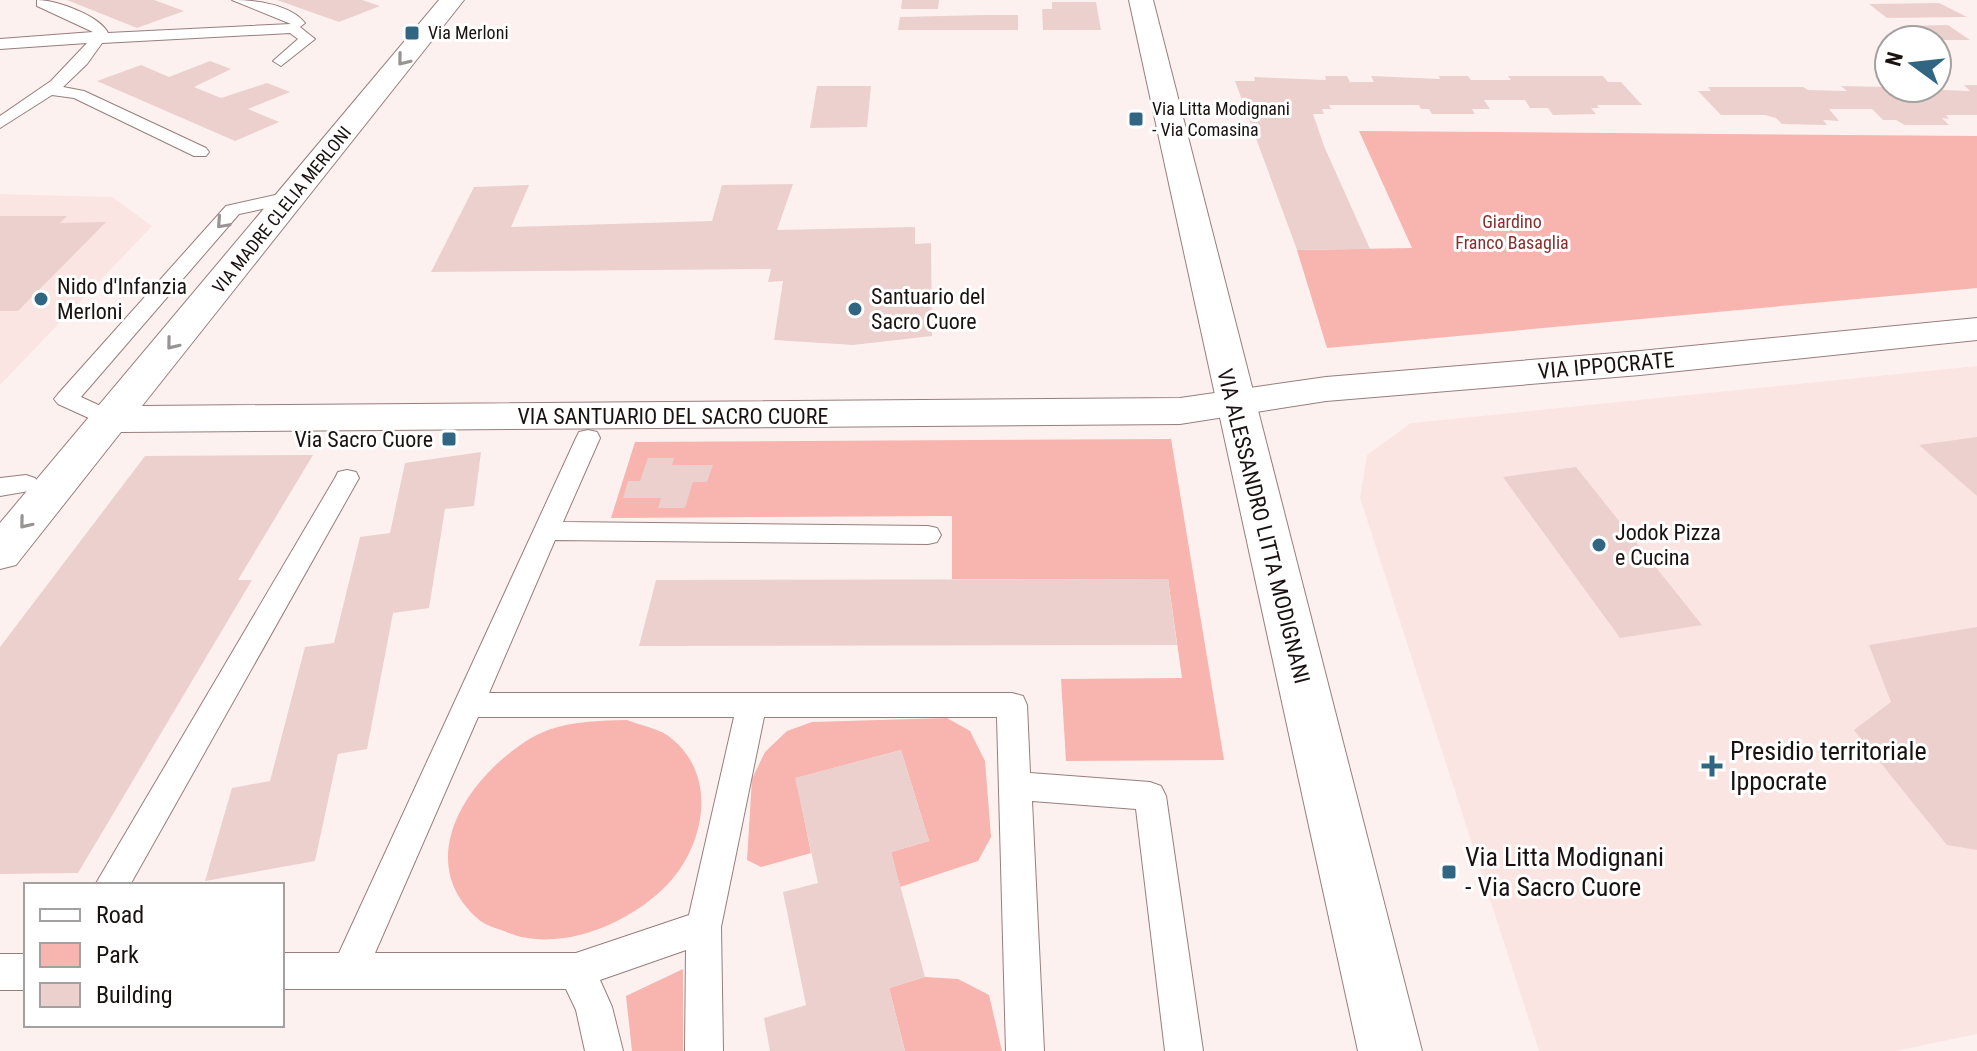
<svg xmlns="http://www.w3.org/2000/svg" width="1977" height="1051" font-family="'Roboto Condensed',sans-serif">
	<rect width="100%" height="100%" fill="#fdf1f0"/>
	<g fill="#fbe5e3">
		<polygon points="0,194 112,197 152,226 0,385"/>
		<polygon points="1977,366 1977,1034 1896,1051 1539,1051 1360,498 1367,455 1411,423"/>
	</g>
	<g fill="#f8b4ae">
		<polygon points="1359,131 1977,136 1977,288 1327,348 1297,250 1412,248"/>
		<polygon points="1171,439 1224,760 1066,761 1061,679 1182,678 1168,579 952,579 952,516 611,518 635,442"/>
		<polygon points="947,718 970,731 985,761 991,837 978,861 900,887 891,852 929,841 901,750 796,778 811,853 761,867 747,860 752,779 765,752 787,731 812,722"/>
		<path d="M627,720C639,725 656,728 667,735C718,771 707,842 668,884C630,924 557,955 504,931C495,928 483,924 477,918C410,858 472,772 533,737C562,721 595,721 627,720Z"/>
		<polygon points="683,969 683,1051 632,1051 626,996"/>
		<polygon points="925,977 958,979 989,995 1002,1051 905,1051 889,988"/>
	</g>
	<g fill="#ebd0ce">
		<polygon points="67,0 154,0 184,11 137,28"/>
		<polygon points="277,0 362,0 380,6 339,22"/>
		<polygon points="902,0 939,0 938,9 901,9"/>
		<polygon points="1052,2 1096,2 1101,30 1043,30 1042,9 1052,9"/>
		<polygon points="1939,3 1967,17 1887,18 1869,4"/>
		<polygon points="985,15 1018,15 1018,30 898,30 900,17"/>
		<polygon points="1948,25 1970,40 1921,40 1901,26"/>
		<polygon points="210,61 231,69 194,87 221,98 267,83 290,92 248,109 279,122 235,141 97,81 141,65 169,77"/>
		<polygon points="1325,76 1347,76 1350,82 1374,82 1371,76 1440,79 1439,76 1468,76 1471,80 1511,80 1508,76 1603,76 1608,82 1621,82 1642,105 1597,105 1599,108 1591,108 1596,114 1553,115 1548,108 1530,108 1525,100 1484,100 1490,109 1472,109 1475,114 1432,114 1429,109 1421,109 1419,105 1329,105 1331,109 1322,109 1324,114 1313,114 1324,146 1370,249 1297,250 1235,81 1255,81 1254,77 1326,80"/>
		<polygon points="1937,85 1943,90 1970,91 1964,85 1977,85 1977,115 1946,115 1949,119 1942,118 1949,125 1905,125 1896,120 1883,120 1872,109 1829,109 1839,121 1823,120 1827,125 1782,124 1776,118 1765,115 1721,115 1698,91 1711,91 1708,87 1803,87 1808,90 1847,91 1841,86 1937,88"/>
		<polygon points="817,86 871,86 867,127 810,128"/>
		<polygon points="793,184 777,230 915,227 915,244 931,243 932,336 853,345 774,340 783,281 768,282 771,269 431,272 474,187 529,185 511,227 712,221 722,185"/>
		<polygon points="0,216 67,216 60,223 106,222 18,311 0,311"/>
		<polygon points="1977,437 1977,496 1919,445"/>
		<polygon points="481,452 474,506 445,509 429,608 393,613 367,749 338,754 315,861 205,881 232,788 270,781 305,647 334,643 360,537 390,533 405,463"/>
		<polygon points="313,455 238,580 252,580 78,873 0,874 0,647 145,456"/>
		<polygon points="648,458 674,458 672,465 713,465 707,482 693,482 685,508 658,508 661,498 623,498 628,481 640,481"/>
		<polygon points="1576,467 1702,625 1620,638 1503,477"/>
		<polygon points="1168,579 1177,645 639,646 656,580"/>
		<polygon points="1977,627 1977,850 1947,845 1854,730 1891,702 1869,645"/>
		<polygon points="901,750 929,841 891,852 925,977 889,988 905,1051 770,1051 764,1018 806,1005 783,892 818,883 795,778"/>
	</g>
	<g fill="none" stroke-linecap="round" stroke-linejoin="round">
		<defs>
			<g id="service">
				<path d="M37,0C57,0 100,16 108,33L291,24L232,0C254,0 290,4 305,23L300,27L315,39L281,66L273,61L298,39L290,33L102,43L87,64L63,87L84,91L206,148L209,152L206,156H194L74,98L52,95L0,128V116L51,81L87,43L0,49V39L93,32L37,6Z"/>
				<polygon points="293,191 300,193 302,197 300,201 239,214 81,397 118,414 122,419 118,424 102,424 58,404 54,399 58,394 226,206"/>
				<path d="M588,430L597,432L600,438L563,522L928,526L937,528L941,535L937,542L928,544L555,540L489,693H1012L1023,696L1027,705L1030,773L1150,782L1161,786L1166,796L1203,1051H1165L1136,809L1032,801L1044,1051H1006L997,717H764L721,927L723,1051H685L686,950L600,980L612,1007L623,1051H585L576,1010L566,989H282V953H339L576,438L579,432ZM478,717H734L689,915L576,953H375Z"/>
				<polygon points="347,470 356,472 359,478 130,885 95,885 335,478 338,472"/>
				<polygon points="26,475 35,478 39,484 35,490 0,496 0,478"/>
				<rect x="0" y="954" width="26" height="36"/>
			</g>
			<polygon id="minor" points="439,0 464,0 142,406 1180,398 1326,377 1640,351 1977,318 1977,340 1640,375 1326,401 1180,424 121,432 16,565 0,569 0,523"/>
			<polygon id="tertiary" points="1129,0 1153,0 1422,1051 1358,1051"/>
		</defs>
		<use href="#service" stroke="#977e7c" stroke-width="2"/>
		<use href="#minor" stroke="#977e7c" stroke-width="2"/>
		<use href="#tertiary" stroke="#977e7c" stroke-width="2"/>
		<use href="#service" fill="#fff" fill-rule="evenodd"/>
		<use href="#minor" fill="#fff" fill-rule="evenodd"/>
		<use href="#tertiary" fill="#fff" fill-rule="evenodd"/>
	</g>
	<defs><path id="oneway-chevron" d="M-2-3.5L2.5 0L-2 3.5" fill="none" stroke-width="1.6" stroke-linecap="round" stroke-linejoin="round" transform="scale(2)"/></defs>
	<g stroke="#989494">
		<use href="#oneway-chevron" transform="translate(403 60) rotate(129)"/>
		<use href="#oneway-chevron" transform="translate(222 223) rotate(132)"/>
		<use href="#oneway-chevron" transform="translate(172 344) rotate(129)"/>
		<use href="#oneway-chevron" transform="translate(25 523) rotate(129)"/>
	</g>
	<g fill="#316682" stroke="#fff" stroke-width="3">
		<rect x="404" y="25" width="16" height="16" rx="4"/>
		<rect x="1128" y="111" width="16" height="16" rx="4"/>
		<circle cx="41" cy="299" r="8"/>
		<circle cx="855" cy="309" r="8"/>
		<rect x="441" y="431" width="16" height="16" rx="4"/>
		<circle cx="1599" cy="545" r="8"/>
		<path d="M1708 754h8v8h8v8h-8v8h-8v-8h-8v-8h8z"/>
		<rect x="1441" y="864" width="16" height="16" rx="4"/>
	</g>
	<g text-anchor="middle" stroke-width="6" stroke-linejoin="round" paint-order="stroke">
		<g font-size="18" fill="#1a1111" stroke="#fff" text-anchor="start">
			<text x="428" y="39">Via Merloni</text>
			<text x="1152" y="115">Via Litta Modignani<tspan x="1152" dy="21">- Via Comasina</tspan></text>
		</g>
		<g font-size="18" fill="#1a1111" stroke="#fff">
			<text transform="translate(282 210) rotate(-51)" y="6">VIA MADRE CLELIA MERLONI</text>
		</g>
		<g font-size="18" fill="#852e2d" stroke="#fff">
			<text x="1512" y="228">Giardino<tspan x="1512" dy="21">Franco Basaglia</tspan></text>
		</g>
		<g font-size="22" fill="#1a1111" stroke="#fff" text-anchor="start">
			<text x="57" y="294">Nido d'Infanzia<tspan x="57" dy="25">Merloni</tspan></text>
			<text x="871" y="304">Santuario del<tspan x="871" dy="25">Sacro Cuore</tspan></text>
			<text x="433" y="447" text-anchor="end">Via Sacro Cuore</text>
			<text x="1615" y="540">Jodok Pizza<tspan x="1615" dy="25">e Cucina</tspan></text>
		</g>
		<g font-size="22" fill="#1a1111" stroke="#fff">
			<text transform="translate(1606 365) rotate(-5)" y="8">VIA IPPOCRATE</text>
			<text x="673" y="424">VIA SANTUARIO DEL SACRO CUORE</text>
			<text transform="translate(1264 526) rotate(76)" y="8">VIA ALESSANDRO LITTA MODIGNANI</text>
		</g>
		<g font-size="26" fill="#1a1111" stroke="#fff" text-anchor="start">
			<text x="1730" y="760">Presidio territoriale<tspan x="1730" dy="30">Ippocrate</tspan></text>
			<text x="1465" y="866">Via Litta Modignani<tspan x="1465" dy="30">- Via Sacro Cuore</tspan></text>
		</g>
	</g>
	<rect x="24" y="883" width="260" height="144" fill="#ffffff" stroke="#a3a0a0" stroke-width="2"/>
	<rect x="40" y="909" width="40" height="12" fill="#ffffff" stroke="#a3a0a0" stroke-width="2"/>
	<text x="96" y="923" font-size="24" fill="#1a1111">Road</text>
	<rect x="40" y="943" width="40" height="24" fill="#f8b4ae" stroke="#a3a0a0" stroke-width="2"/>
	<text x="96" y="963" font-size="24" fill="#1a1111">Park</text>
	<rect x="40" y="983" width="40" height="24" fill="#ebd0ce" stroke="#a3a0a0" stroke-width="2"/>
	<text x="96" y="1003" font-size="24" fill="#1a1111">Building</text>
	<g transform="translate(1913 64) rotate(285)"><circle r="38" fill="#ffffff" stroke="#a3a0a0" stroke-width="2"/>
	<path d="M0-6L14 30L0 20L-14 30Z" fill="#316682"/>
	<text y="-12" font-size="22" font-weight="bold" text-anchor="middle" fill="#1a1111">N</text>
	</g>
</svg>
